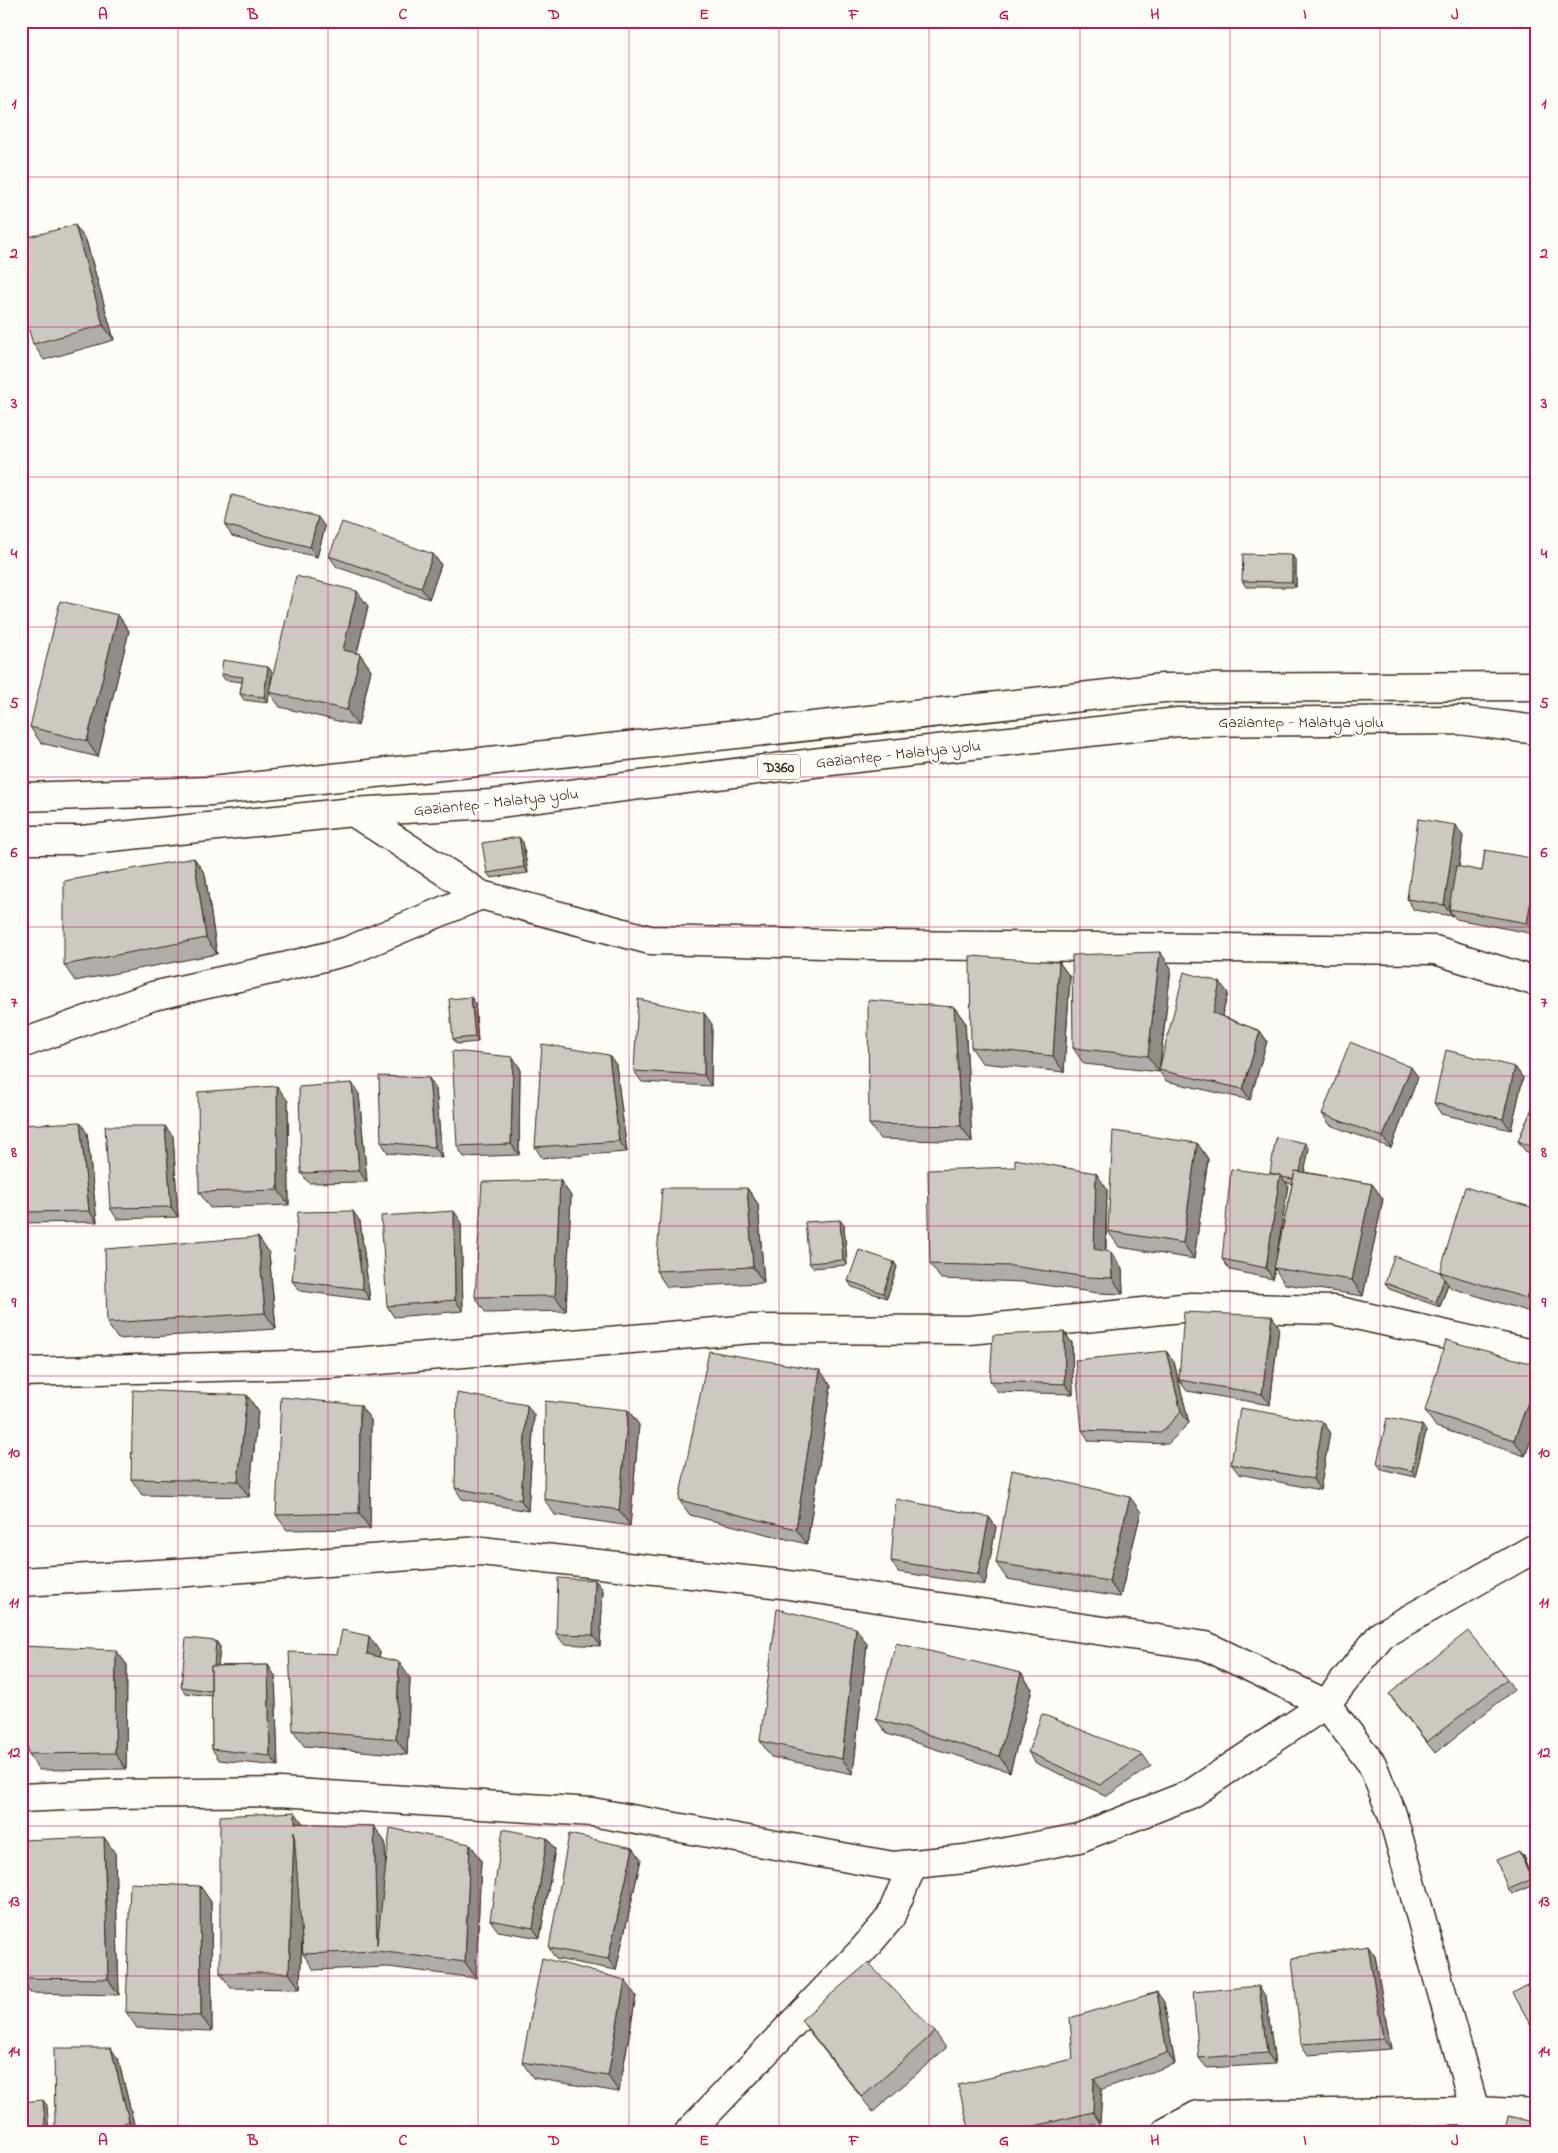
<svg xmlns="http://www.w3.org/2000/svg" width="1558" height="2153" font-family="'Indie Flower',sans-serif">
	<rect width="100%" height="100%" fill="#fdfcf7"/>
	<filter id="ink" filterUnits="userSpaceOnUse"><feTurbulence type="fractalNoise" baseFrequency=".02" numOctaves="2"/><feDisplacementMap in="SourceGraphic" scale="10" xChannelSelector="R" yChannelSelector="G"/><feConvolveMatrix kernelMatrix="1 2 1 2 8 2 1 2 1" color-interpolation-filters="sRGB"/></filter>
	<g filter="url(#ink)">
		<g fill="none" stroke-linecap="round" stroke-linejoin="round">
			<defs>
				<g id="minor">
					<polyline points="353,812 481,895 650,940 873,945 1435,950 1537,982"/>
					<polyline points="21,1044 153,996 284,967 348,951 481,895"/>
					<polyline points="21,1372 331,1364 752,1329 969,1330 1191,1307 1334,1310 1537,1355"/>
					<polyline points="21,1582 175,1573 481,1551 782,1584 1206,1646 1326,1704 1372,1764 1392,1814 1475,2111 1474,2132"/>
					<polyline points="21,1798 111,1794 280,1792 592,1812 893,1866 975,1858 1079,1838 1191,1794 1326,1704 1381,1635 1537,1547"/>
					<polyline points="689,2132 863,1950 890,1918 913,1864"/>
					<polyline points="1166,2132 1198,2115 1475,2111 1537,2114"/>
				</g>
				<g id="highway">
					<polyline points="21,797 211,791 1163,688 1537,686"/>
					<polyline points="21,840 82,840 353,812 491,804 821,762 1178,722 1459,720 1537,730"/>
				</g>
			</defs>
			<use href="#minor" stroke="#3b2a1e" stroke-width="31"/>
			<use href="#highway" stroke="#3b2a1e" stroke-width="31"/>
			<use href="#minor" stroke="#fdfcf7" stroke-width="28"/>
			<use href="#highway" stroke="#fdfcf7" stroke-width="28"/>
		</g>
		<g fill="#b0aca7" stroke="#3b2a1e" fill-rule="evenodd">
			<polygon points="86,240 114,340 44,360 33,344"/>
			<polygon points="225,525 325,527 317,557 232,536"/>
			<polygon points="433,554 441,565 429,599 337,567 329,556"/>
			<polygon points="1296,561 1296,587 1246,587 1242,581"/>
			<polygon points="368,606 357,653 360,654 371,670 358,726 280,707 269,692 268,703 244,700 240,694 242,682 225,680 221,674 268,667 272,672 270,683"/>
			<polygon points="118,615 129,631 98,757 41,743 30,727"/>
			<polygon points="1463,836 1459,867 1482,871 1485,850 1534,934 1456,919 1452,914 1452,916 1414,910 1407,899"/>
			<polygon points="523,842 528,873 491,878 487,873"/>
			<polygon points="194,858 205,874 217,954 75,981 64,965"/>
			<polygon points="1160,952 1171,968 1160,1065 1228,993 1222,1016 1260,1031 1267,1041 1250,1100 1166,1081 1159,1071 1159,1072 1084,1064 1073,1048"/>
			<polygon points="1059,962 1070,977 1064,1072 982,1063 971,1047"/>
			<polygon points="471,997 475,1003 478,1042 457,1044 453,1039"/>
			<polygon points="954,1007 965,1022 972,1142 880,1139 869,1124"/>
			<polygon points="712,1024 711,1086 642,1082 634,1071"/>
			<polygon points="609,1055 616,1065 627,1152 542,1158 535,1147"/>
			<polygon points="1515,1067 1523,1078 1511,1130 1441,1114 1434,1103"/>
			<polygon points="520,1068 519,1155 464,1157 457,1146"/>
			<polygon points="1418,1077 1391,1148 1330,1125 1322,1114"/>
			<polygon points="436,1089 442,1158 388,1153 381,1142"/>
			<polygon points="359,1094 367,1182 309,1183 301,1173"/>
			<polygon points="1537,1097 1537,1156 1526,1152 1518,1141"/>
			<polygon points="288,1101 289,1205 210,1208 199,1192"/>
			<polygon points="21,1125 87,1133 97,1222 21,1223"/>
			<polygon points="173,1136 178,1217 117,1219 110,1208"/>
			<polygon points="1197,1143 1208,1159 1194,1259 1119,1247 1108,1231"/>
			<path d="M1309,1148L1304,1172L1372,1184L1383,1199L1363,1296L1285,1284L1275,1269L1273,1279L1230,1270L1222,1259L1270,1173ZM1286,1182L1292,1184L1276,1260L1288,1185Z"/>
			<polygon points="1015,1167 1107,1189 1106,1251 1122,1268 1123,1294 1098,1293 1023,1282 941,1279 930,1264"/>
			<polygon points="560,1180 571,1196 566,1311 486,1313 475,1297"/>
			<polygon points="747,1188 758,1204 764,1283 667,1287 656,1271"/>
			<polygon points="1537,1209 1537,1314 1451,1288 1448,1284 1440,1307 1389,1289 1385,1283 1440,1272"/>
			<polygon points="360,1221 370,1300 300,1291 292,1281"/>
			<polygon points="461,1221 463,1311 394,1317 387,1306"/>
			<polygon points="844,1225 847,1265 813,1268 809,1263"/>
			<polygon points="269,1253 276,1329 118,1339 107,1323"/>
			<polygon points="894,1262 897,1267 887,1298 852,1287 848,1281"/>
			<polygon points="1279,1327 1270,1405 1187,1391 1179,1380"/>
			<polygon points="1064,1332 1072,1343 1073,1394 998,1392 990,1381"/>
			<polygon points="1166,1351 1174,1362 1189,1423 1168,1444 1089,1441 1082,1430"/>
			<polygon points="1537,1365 1537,1424 1525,1456 1436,1427 1425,1411"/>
			<polygon points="831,1386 807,1544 690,1515 679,1500"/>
			<polygon points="247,1395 258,1411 249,1497 142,1495 131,1479"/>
			<polygon points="360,1405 371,1420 370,1529 287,1530 276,1515"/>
			<polygon points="628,1410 639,1425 630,1526 555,1515 544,1499"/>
			<polygon points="534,1415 528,1511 462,1499 455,1488"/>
			<polygon points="1323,1422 1330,1432 1320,1490 1239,1474 1231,1464"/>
			<polygon points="1426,1431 1415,1477 1381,1469 1377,1463"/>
			<polygon points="21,1506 27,1521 21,1523"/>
			<polygon points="1141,1512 1120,1597 1007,1579 996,1563"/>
			<polygon points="989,1517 996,1527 985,1585 898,1572 891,1561"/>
			<polygon points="595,1580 603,1590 600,1646 564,1644 556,1634"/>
			<polygon points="216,1641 220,1647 218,1666 268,1665 275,1676 278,1766 219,1760 212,1749 212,1696 185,1693 181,1687"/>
			<polygon points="867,1644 853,1774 771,1757 760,1741"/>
			<polygon points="116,1650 127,1665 126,1769 39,1770 28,1754"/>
			<polygon points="380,1652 379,1657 410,1678 407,1755 304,1746 293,1730 337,1654"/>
			<polygon points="1021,1673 1032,1689 1010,1772 887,1734 876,1719"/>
			<polygon points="1507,1679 1514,1690 1435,1753 1397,1705 1389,1694"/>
			<polygon points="1028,1752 1143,1755 1151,1766 1107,1796 1036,1763"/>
			<polygon points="303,1824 374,1826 385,1842 386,1864 470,1844 481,1860 476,1978 388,1967 314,1970 303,1954 302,1937 300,1989 231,1988 220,1973"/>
			<polygon points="547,1838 555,1849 540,1938 498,1931 490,1920"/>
			<polygon points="21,1840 115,1853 119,1995 30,1993 21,1980"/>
			<polygon points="633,1848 641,1859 616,1970 556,1959 549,1948"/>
			<polygon points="1523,1856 1534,1885 1512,1894 1508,1889"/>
			<polygon points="200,1886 211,1902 212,2031 137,2028 126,2012"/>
			<polygon points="1375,1956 1391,2049 1308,2055 1301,2044"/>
			<polygon points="636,1996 619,2092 533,2078 522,2062"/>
			<polygon points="1266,1997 1275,2064 1207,2068 1199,2058"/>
			<polygon points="1164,2002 1175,2064 1102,2089 1100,2123 1063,2132 970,2132 1073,2059"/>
			<polygon points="801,2020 935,2032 946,2048 873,2112 812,2035"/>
			<polygon points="118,2059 136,2132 55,2132 55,2131"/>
		</g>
		<g fill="#908c88" stroke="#3b2a1e">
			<polygon points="75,225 86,240 114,340 103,325"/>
			<polygon points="318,517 325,527 317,557 310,547"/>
			<polygon points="433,554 441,565 429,599 421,588"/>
			<polygon points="1292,555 1296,561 1296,587 1292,582"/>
			<polygon points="357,591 368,606 354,666 343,650"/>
			<polygon points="118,615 129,631 98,757 87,741"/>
			<polygon points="360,654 371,670 358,726 347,710"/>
			<polygon points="268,667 272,672 268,703 264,697"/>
			<polygon points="1456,825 1463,836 1453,909 1449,909 1452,914 1452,916 1444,905"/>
			<polygon points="519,837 523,842 528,873 524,867"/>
			<polygon points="194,858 205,874 217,954 206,938"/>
			<polygon points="1537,865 1537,919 1534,934 1527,923"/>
			<polygon points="1160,952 1171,968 1159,1072 1148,1056"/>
			<polygon points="1059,962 1070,977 1064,1072 1053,1056"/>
			<polygon points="1220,982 1228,993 1220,1023 1213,1013"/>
			<polygon points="471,997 475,1003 478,1042 475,1037"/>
			<polygon points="954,1007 965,1022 972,1142 961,1126"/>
			<polygon points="704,1013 712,1024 711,1086 704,1075"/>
			<polygon points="1260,1031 1267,1041 1250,1100 1243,1089"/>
			<polygon points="609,1055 616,1065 627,1152 619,1141"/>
			<polygon points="513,1057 520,1068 519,1155 511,1144"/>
			<polygon points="1411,1067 1418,1077 1391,1148 1383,1137"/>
			<polygon points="1515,1067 1523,1078 1511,1130 1503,1119"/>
			<polygon points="429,1078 436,1089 442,1158 435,1147"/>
			<polygon points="352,1083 359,1094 367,1182 359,1171"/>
			<polygon points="277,1086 288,1101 289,1205 278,1190"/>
			<polygon points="80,1122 87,1133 97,1222 89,1211"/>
			<polygon points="165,1126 173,1136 178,1217 171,1207"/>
			<polygon points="1197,1143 1208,1159 1194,1259 1183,1243"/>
			<polygon points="1305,1143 1309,1148 1302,1185 1298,1180"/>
			<polygon points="1096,1173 1107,1189 1105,1265 1094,1249"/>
			<polygon points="1280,1175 1288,1185 1273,1279 1266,1268"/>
			<polygon points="560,1180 571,1196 566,1311 555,1296"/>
			<polygon points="1372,1184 1383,1199 1363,1296 1352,1280"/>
			<polygon points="747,1188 758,1204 764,1283 753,1267"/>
			<polygon points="353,1211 360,1221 370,1300 363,1289"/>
			<polygon points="454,1211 461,1221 463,1311 455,1300"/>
			<polygon points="840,1220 844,1225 847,1265 843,1260"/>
			<polygon points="258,1237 269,1253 276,1329 265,1313"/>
			<polygon points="1111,1252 1122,1268 1123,1294 1112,1278"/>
			<polygon points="894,1262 897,1267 887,1298 883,1293"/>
			<polygon points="1537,1263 1537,1314 1526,1298"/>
			<polygon points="1444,1279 1448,1284 1440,1307 1436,1302"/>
			<polygon points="1272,1316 1279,1327 1270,1405 1262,1394"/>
			<polygon points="1064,1332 1072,1343 1073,1394 1065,1384"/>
			<polygon points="1166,1351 1174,1362 1189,1423 1181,1412"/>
			<polygon points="820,1370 831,1386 807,1544 796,1529"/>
			<polygon points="1537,1378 1537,1424 1525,1456 1514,1440"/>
			<polygon points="247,1395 258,1411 249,1497 238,1481"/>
			<polygon points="360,1405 371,1420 370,1529 359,1513"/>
			<polygon points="527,1405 534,1415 528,1511 521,1500"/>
			<polygon points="628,1410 639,1425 630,1526 619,1510"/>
			<polygon points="1323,1422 1330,1432 1320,1490 1313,1479"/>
			<polygon points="1422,1425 1426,1431 1415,1477 1412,1471"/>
			<polygon points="1130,1497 1141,1512 1120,1597 1109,1581"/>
			<polygon points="21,1506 27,1521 23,1516 21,1511"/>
			<polygon points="989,1517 996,1527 985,1585 978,1574"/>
			<polygon points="595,1580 603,1590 600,1646 593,1635"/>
			<polygon points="856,1628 867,1644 853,1774 842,1759"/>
			<polygon points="369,1636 380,1652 378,1670 367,1654"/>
			<polygon points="216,1641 220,1647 215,1696 211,1691"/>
			<polygon points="116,1650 127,1665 126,1769 115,1753"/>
			<polygon points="399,1662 410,1678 407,1755 396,1739"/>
			<polygon points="268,1665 275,1676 278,1766 270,1756"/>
			<polygon points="1021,1673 1032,1689 1010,1772 999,1756"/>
			<polygon points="295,1812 306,1828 295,1823"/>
			<polygon points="374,1826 385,1842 388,1952 377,1945"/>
			<polygon points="294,1831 305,1846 300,1989 289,1973"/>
			<polygon points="104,1837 115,1853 119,1995 108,1979"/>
			<polygon points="547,1838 555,1849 540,1938 533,1928"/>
			<polygon points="470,1844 481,1860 476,1978 465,1962"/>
			<polygon points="633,1848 641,1859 616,1970 608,1959"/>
			<polygon points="1519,1851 1523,1856 1534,1885 1531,1879"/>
			<polygon points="200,1886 211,1902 212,2031 201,2016"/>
			<polygon points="1368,1946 1375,1956 1391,2049 1383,2039"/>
			<polygon points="625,1980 636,1996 619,2092 608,2076"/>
			<polygon points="1259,1986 1266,1997 1275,2064 1267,2053"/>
			<polygon points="1157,1992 1164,2002 1175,2064 1167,2053"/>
			<polygon points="111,2048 118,2059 136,2132 129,2121"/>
			<polygon points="1094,2079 1102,2089 1100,2123 1093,2112"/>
			<polygon points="43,2100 47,2105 49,2132 46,2132"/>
		</g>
		<g fill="#cdc8c2" stroke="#3b2a1e">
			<polygon points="75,225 103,325 33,344 21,303 21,239"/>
			<polygon points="232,495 318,517 310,547 225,525"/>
			<polygon points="342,522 433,554 421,588 329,556"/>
			<polygon points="1243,554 1292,555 1292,582 1242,581"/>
			<polygon points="296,576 357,591 343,650 360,654 347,710 269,692"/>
			<polygon points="60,601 118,615 87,741 30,727"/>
			<polygon points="223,660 268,667 264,697 240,694 243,677 221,674"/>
			<polygon points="1418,819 1456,825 1444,905 1407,899"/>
			<polygon points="519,837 524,867 487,873 482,843"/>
			<polygon points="1485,850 1537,859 1537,865 1527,923 1449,909 1456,866 1482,871"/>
			<polygon points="194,858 206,938 64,965 64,881"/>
			<polygon points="1160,952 1148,1056 1073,1048 1072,955"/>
			<polygon points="970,956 1059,962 1053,1056 971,1047"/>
			<polygon points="1184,972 1220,982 1213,1013 1260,1031 1243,1089 1159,1070"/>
			<polygon points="471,997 475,1037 453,1039 449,999"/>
			<polygon points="638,999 704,1013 704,1075 634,1071"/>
			<polygon points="868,1000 954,1007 961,1126 869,1124"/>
			<polygon points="1350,1042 1411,1067 1383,1137 1322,1114"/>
			<polygon points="542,1044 609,1055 619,1141 535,1147"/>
			<polygon points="1446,1050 1515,1067 1503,1119 1434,1103"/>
			<polygon points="452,1051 513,1057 511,1144 457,1146"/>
			<polygon points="379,1076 429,1078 435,1147 381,1142"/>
			<polygon points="352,1083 359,1171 301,1173 299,1087"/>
			<polygon points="277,1086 278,1190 199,1192 198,1092"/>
			<polygon points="1537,1097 1537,1149 1518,1141"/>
			<polygon points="80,1122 89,1211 21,1212 21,1125"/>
			<polygon points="105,1126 165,1126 171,1207 110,1208"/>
			<polygon points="1113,1131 1197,1143 1183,1243 1108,1231"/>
			<polygon points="1276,1137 1305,1143 1300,1172 1295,1171 1293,1179 1282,1177 1280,1175 1270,1173"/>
			<polygon points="1015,1159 1096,1173 1094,1249 1111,1252 1112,1278 1087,1277 1012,1266 930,1264 928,1170 1015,1167"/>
			<polygon points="1231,1169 1280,1175 1266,1268 1222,1259"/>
			<polygon points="1295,1171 1372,1184 1352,1280 1274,1268"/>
			<polygon points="560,1180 555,1296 475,1297 482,1182"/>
			<polygon points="1465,1187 1537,1209 1537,1263 1526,1298 1440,1272"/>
			<polygon points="662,1188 747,1188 753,1267 656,1271"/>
			<polygon points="353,1211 363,1289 292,1281 298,1212"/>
			<polygon points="454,1211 455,1300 387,1306 381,1216"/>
			<polygon points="840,1220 843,1260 809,1263 805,1222"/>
			<polygon points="258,1237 265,1313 107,1323 105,1249"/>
			<polygon points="859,1250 894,1262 883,1293 848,1281"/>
			<polygon points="1394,1256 1443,1273 1440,1272 1444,1279 1436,1302 1385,1283"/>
			<polygon points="1184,1312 1272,1316 1262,1394 1179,1380"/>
			<polygon points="1064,1332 1065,1384 990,1381 993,1335"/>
			<polygon points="1446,1340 1537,1365 1537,1378 1514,1440 1425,1411"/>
			<polygon points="709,1351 820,1370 796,1529 679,1500"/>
			<polygon points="1166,1351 1181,1412 1161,1433 1082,1430 1075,1360"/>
			<polygon points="133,1390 247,1395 238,1481 131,1479"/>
			<polygon points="457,1393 527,1405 521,1500 455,1488"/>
			<polygon points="281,1397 360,1405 359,1513 276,1515"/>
			<polygon points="545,1401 628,1410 619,1510 544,1499"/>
			<polygon points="1240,1408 1323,1422 1313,1479 1231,1464"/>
			<polygon points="1387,1418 1422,1425 1412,1471 1377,1463"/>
			<polygon points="1012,1470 1130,1497 1109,1581 996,1563"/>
			<polygon points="896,1499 989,1517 978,1574 891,1561"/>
			<polygon points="558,1578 595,1580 593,1635 556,1634"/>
			<polygon points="777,1609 856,1628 842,1759 760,1741"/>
			<polygon points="342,1630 369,1636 367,1654 399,1662 396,1739 293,1730 289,1652 337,1654"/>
			<polygon points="1468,1631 1507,1679 1427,1742 1389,1694"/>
			<polygon points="186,1638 216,1641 214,1666 211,1666 211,1691 181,1687"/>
			<polygon points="896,1643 1021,1673 999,1756 876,1719"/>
			<polygon points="21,1646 116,1650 115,1753 28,1754"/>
			<polygon points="268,1665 270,1756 212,1749 211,1666"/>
			<polygon points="1042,1714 1143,1755 1100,1785 1028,1752"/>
			<polygon points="295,1812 295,1823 374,1826 377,1945 390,1828 470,1844 465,1962 377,1951 303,1954 294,1831 289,1973 220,1973 220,1816"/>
			<polygon points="503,1829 547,1838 533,1928 490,1920"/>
			<polygon points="569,1834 633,1848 608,1959 549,1948"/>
			<polygon points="104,1837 108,1979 21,1978 21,1840"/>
			<polygon points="1519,1851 1531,1879 1508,1889 1496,1860"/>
			<polygon points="130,1883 200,1886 201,2016 126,2012"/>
			<polygon points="1368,1946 1383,2039 1301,2044 1292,1958"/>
			<polygon points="542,1958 625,1980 608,2076 522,2062"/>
			<polygon points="868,1963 935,2032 862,2097 801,2020"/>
			<polygon points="1537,1980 1537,2036 1513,1993"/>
			<polygon points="1259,1986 1267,2053 1199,2058 1193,1992"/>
			<polygon points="1157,1992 1167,2053 1094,2079 1093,2112 1010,2132 970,2132 958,2085 1073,2059 1070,2018"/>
			<polygon points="54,2048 111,2048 129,2121 105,2132 55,2131"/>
			<polygon points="43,2100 46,2132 21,2132 21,2102"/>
			<polygon points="1508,2116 1537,2123 1537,2132 1504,2132"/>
		</g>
	</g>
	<path fill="none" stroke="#c2185b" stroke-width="1" stroke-opacity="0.55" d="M178,21V2132M328,21V2132M478,21V2132M629,21V2132M779,21V2132M929,21V2132M1080,21V2132M1230,21V2132M1380,21V2132M21,177H1537M21,327H1537M21,477H1537M21,627H1537M21,777H1537M21,927H1537M21,1076H1537M21,1226H1537M21,1376H1537M21,1526H1537M21,1676H1537M21,1826H1537M21,1976H1537"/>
	<g text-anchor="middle" stroke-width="4" stroke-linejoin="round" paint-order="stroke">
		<rect fill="#fdfcf7" stroke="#75695f" stroke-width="1" x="758" y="754.5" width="42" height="25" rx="4"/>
		<g font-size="15" font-weight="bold" fill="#3b2a1e">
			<text x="779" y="772">D360</text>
		</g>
		<g font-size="16" fill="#3b2a1e" stroke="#fdfcf7">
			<text x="1301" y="727">Gaziantep - Malatya yolu</text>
			<text transform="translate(898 753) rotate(-6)" y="6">Gaziantep - Malatya yolu</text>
			<text transform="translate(496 801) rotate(-6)" y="6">Gaziantep - Malatya yolu</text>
		</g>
	</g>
	<rect width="1558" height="2153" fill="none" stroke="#fdfcf7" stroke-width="55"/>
	<rect x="28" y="28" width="1502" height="2098" fill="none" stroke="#c2185b" stroke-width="2"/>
	<g font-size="16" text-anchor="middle" font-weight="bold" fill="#c2185b">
		<text x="103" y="19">A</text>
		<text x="253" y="19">B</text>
		<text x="403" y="19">C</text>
		<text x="554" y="19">D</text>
		<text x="704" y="19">E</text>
		<text x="854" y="19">F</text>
		<text x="1004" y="19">G</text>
		<text x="1155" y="19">H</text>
		<text x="1305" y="19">I</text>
		<text x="1455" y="19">J</text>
		<text x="14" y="108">1</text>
		<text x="1544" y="108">1</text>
		<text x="14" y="258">2</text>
		<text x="1544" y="258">2</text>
		<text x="14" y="408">3</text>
		<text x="1544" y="408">3</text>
		<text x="14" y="558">4</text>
		<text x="1544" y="558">4</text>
		<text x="14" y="708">5</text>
		<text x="1544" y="708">5</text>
		<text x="14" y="857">6</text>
		<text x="1544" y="857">6</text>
		<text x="14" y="1007">7</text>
		<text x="1544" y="1007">7</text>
		<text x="14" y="1157">8</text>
		<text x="1544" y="1157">8</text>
		<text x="14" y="1307">9</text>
		<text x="1544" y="1307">9</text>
		<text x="14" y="1457">10</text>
		<text x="1544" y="1457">10</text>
		<text x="14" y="1607">11</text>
		<text x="1544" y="1607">11</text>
		<text x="14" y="1757">12</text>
		<text x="1544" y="1757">12</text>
		<text x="14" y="1906">13</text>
		<text x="1544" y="1906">13</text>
		<text x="14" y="2056">14</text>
		<text x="1544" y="2056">14</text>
		<text x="103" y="2145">A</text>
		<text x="253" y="2145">B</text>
		<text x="403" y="2145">C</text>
		<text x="554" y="2145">D</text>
		<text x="704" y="2145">E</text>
		<text x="854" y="2145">F</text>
		<text x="1004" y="2145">G</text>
		<text x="1155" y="2145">H</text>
		<text x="1305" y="2145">I</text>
		<text x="1455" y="2145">J</text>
	</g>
</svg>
